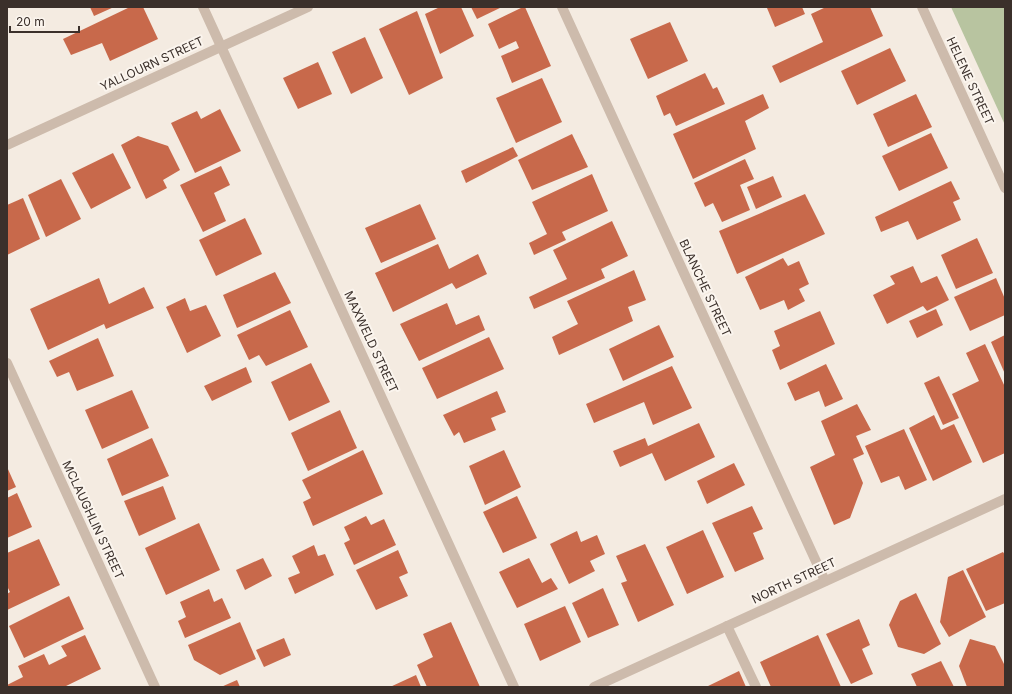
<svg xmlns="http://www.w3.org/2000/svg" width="1012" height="694" font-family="Inter,sans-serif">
	<rect width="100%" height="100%" fill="#f4ebe1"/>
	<polygon fill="#b8c4a0" points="951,7 1005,7 1005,125"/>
	<g fill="#c8694b">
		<polygon points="90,7 114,7 94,16"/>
		<polygon points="130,7 143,7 158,39 110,61 102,43 71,55 63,39"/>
		<polygon points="440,7 461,7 474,36 440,54 425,14"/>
		<polygon points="471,7 502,7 477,19"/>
		<polygon points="523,7 525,7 551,66 512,83 501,56 519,48 516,41 499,49 488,24"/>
		<polygon points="770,7 802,7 805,14 775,27 767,8"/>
		<polygon points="826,7 870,7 883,36 780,83 772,66 823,42 811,14"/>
		<polygon points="417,11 443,78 409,95 379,29"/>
		<polygon points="670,22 688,61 648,79 630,39"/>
		<polygon points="365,37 383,78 351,94 332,52"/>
		<polygon points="890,48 906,81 857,105 841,71"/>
		<polygon points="318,62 332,94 298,109 283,78"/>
		<polygon points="705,73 713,89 717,87 725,104 676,126 670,113 664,116 656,96"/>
		<polygon points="542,78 562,122 516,143 496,98"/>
		<polygon points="763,94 769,108 745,121 756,149 693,179 673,134"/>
		<polygon points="916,94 932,127 888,147 873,114"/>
		<polygon points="220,109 241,151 195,173 171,123 197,111 201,119"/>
		<polygon points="931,133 948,168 899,191 882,156"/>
		<polygon points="572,134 588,167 532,190 518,160"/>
		<polygon points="138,136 168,146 180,170 163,180 167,188 146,199 121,145"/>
		<polygon points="513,147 518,156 466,183 461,171"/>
		<polygon points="113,153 131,188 91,209 72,173"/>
		<polygon points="745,159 754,179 740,185 750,210 722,222 713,203 705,207 694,183"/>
		<polygon points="221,166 230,185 214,193 226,221 203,232 180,185"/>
		<polygon points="592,174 608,211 562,232 566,240 534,255 529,243 547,234 532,202"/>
		<polygon points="773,176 782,197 756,209 747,187"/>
		<polygon points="61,179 81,219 46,237 28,195"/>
		<polygon points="951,181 960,199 953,202 961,220 917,240 908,221 881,232 875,217"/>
		<polygon points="805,194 825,234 737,274 719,231"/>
		<polygon points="23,198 40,239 7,255 7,205"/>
		<polygon points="420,204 436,239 381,263 365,228"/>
		<polygon points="245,218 262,254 216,276 199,240"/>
		<polygon points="612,221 628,256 601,269 605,278 534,309 529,297 567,279 553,250"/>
		<polygon points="977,238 993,273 956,289 941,255"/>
		<polygon points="438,244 449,269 478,254 487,274 456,289 452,283 393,312 375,273"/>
		<polygon points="783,258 788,266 799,261 809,284 799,289 805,301 788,310 784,300 760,310 745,277"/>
		<polygon points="913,266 921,283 937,276 949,300 927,311 923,306 887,324 873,295 895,284 890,276"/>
		<polygon points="634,270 646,300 628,307 633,321 559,355 552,337 578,324 567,301"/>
		<polygon points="275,272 291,303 237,328 223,295"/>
		<polygon points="99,278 109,304 144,287 154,308 106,329 104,324 48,350 30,309"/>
		<polygon points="996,278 1005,299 1005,315 970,331 954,297"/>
		<polygon points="185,298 190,311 206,305 221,336 187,353 166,307"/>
		<polygon points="447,303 456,325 479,315 485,330 419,361 400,324"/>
		<polygon points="936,309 943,325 917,338 909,321"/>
		<polygon points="290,310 308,347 266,366 259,355 249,360 237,335"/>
		<polygon points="820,311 835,344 780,370 772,350 780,346 774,331"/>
		<polygon points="659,325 674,357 623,381 609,349"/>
		<polygon points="1005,335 1005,374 991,342"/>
		<polygon points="489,337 504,369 437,399 422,368"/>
		<polygon points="98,338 114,376 77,391 69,372 57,377 49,361"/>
		<polygon points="985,344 1005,387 1005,453 983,463 952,394 979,381 966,353"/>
		<polygon points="311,363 330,402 289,421 271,382"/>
		<polygon points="826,364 843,399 825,407 819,391 795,401 787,383"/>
		<polygon points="672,366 692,408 653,425 644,402 594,423 586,404"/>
		<polygon points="246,367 252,382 212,401 204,386"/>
		<polygon points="939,376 959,418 943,425 924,383"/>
		<polygon points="132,390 149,428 102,449 85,410"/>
		<polygon points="497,391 506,412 491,418 496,430 464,443 459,432 454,436 443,415"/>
		<polygon points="857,404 871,430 856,436 864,454 853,459 863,483 850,518 834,525 810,467 835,455 821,421"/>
		<polygon points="340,410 357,448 308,471 291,433"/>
		<polygon points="934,415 941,430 954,424 972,462 933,481 909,428"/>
		<polygon points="699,423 715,457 665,481 652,453 620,467 613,451 645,438 648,446"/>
		<polygon points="904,429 927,480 905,490 899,476 881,483 865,446"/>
		<polygon points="152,438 169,476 122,496 107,459"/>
		<polygon points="363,450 383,494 313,526 303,502 311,498 302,480"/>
		<polygon points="504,450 521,487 485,505 469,466"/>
		<polygon points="734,463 745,485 707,504 697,481"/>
		<polygon points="7,467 16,487 7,491"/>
		<polygon points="163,486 176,519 139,536 124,501"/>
		<polygon points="17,493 32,527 7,538 7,498"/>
		<polygon points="517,496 537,538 503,553 483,512"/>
		<polygon points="752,506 763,529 753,533 764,559 735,572 712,523"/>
		<polygon points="366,516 371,525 384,519 396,545 354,565 344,543 350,540 344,527"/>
		<polygon points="199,523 220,570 166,595 145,548"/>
		<polygon points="703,530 724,577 687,594 666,547"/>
		<polygon points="577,531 581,542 597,535 605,554 590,561 595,571 569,584 550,544"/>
		<polygon points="39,539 60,585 7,610 7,594 10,592 7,586 7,553"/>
		<polygon points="645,544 674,605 638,622 621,583 627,581 616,556"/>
		<polygon points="314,545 318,556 325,554 334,575 295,594 288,578 300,573 292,556"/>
		<polygon points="398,550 408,573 399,577 408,596 376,610 356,570"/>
		<polygon points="1003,552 1005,555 1005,603 986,611 966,569"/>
		<polygon points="263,558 272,576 245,590 236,570"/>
		<polygon points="529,558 542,583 551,578 558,589 517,608 499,572"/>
		<polygon points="963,570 986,617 949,637 940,622 948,577"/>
		<polygon points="603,588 619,625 588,638 572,603"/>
		<polygon points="209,589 214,602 222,598 231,618 185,638 178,621 186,617 180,602"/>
		<polygon points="916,593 941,644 924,654 898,647 889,625 900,601"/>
		<polygon points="69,596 84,629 24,658 9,626"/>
		<polygon points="565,606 581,642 540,661 524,624"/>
		<polygon points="859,619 870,645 862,649 873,674 851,684 826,634"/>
		<polygon points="240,622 256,659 220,675 194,660 188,645"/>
		<polygon points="451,622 480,687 427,687 417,665 433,657 423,634"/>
		<polygon points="85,635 101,669 64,687 7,687 7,685 23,677 18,666 44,654 49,665 67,656 61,646"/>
		<polygon points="818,635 841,687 771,687 760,662"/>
		<polygon points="284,638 291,655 264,667 256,650"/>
		<polygon points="970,639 995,646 1005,666 1005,687 967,687 959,666"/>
		<polygon points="941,661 954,687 917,687 911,674"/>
		<polygon points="739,671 746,687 706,687"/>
		<polygon points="416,675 421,687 390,687"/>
		<polygon points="237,680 240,687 221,687"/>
	</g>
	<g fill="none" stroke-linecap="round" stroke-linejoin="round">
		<polyline stroke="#cdbbac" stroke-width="10" points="727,626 756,687"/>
		<g stroke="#cdbbac" stroke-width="10">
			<polyline points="203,7 514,687"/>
			<polyline points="562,7 825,581"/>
			<polyline points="922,7 1005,188"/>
			<polyline points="7,145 308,7"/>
			<polyline points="7,363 155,687"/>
			<polyline points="594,687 1005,499"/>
		</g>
	</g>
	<g text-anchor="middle" stroke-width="4" stroke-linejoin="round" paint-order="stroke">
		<g font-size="12" fill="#3b302b" stroke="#fbf5ee">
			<text transform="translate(152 64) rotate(-25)" y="4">YALLOURN STREET</text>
			<text transform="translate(970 81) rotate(65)" y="4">HELENE STREET</text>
			<text transform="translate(705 288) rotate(65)" y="4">BLANCHE STREET</text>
			<text transform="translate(371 342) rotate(65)" y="4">MAXWELD STREET</text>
			<text transform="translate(93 520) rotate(65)" y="4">MCLAUGHLIN STREET</text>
			<text transform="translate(794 581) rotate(-25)" y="4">NORTH STREET</text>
		</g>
	</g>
	<rect width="1012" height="694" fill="none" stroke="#3b302b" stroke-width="16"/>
	<path d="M10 26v6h69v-6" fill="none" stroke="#3b302b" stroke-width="2"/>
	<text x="16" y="26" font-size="12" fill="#3b302b" stroke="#fbf5ee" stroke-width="3" paint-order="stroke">20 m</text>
</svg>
